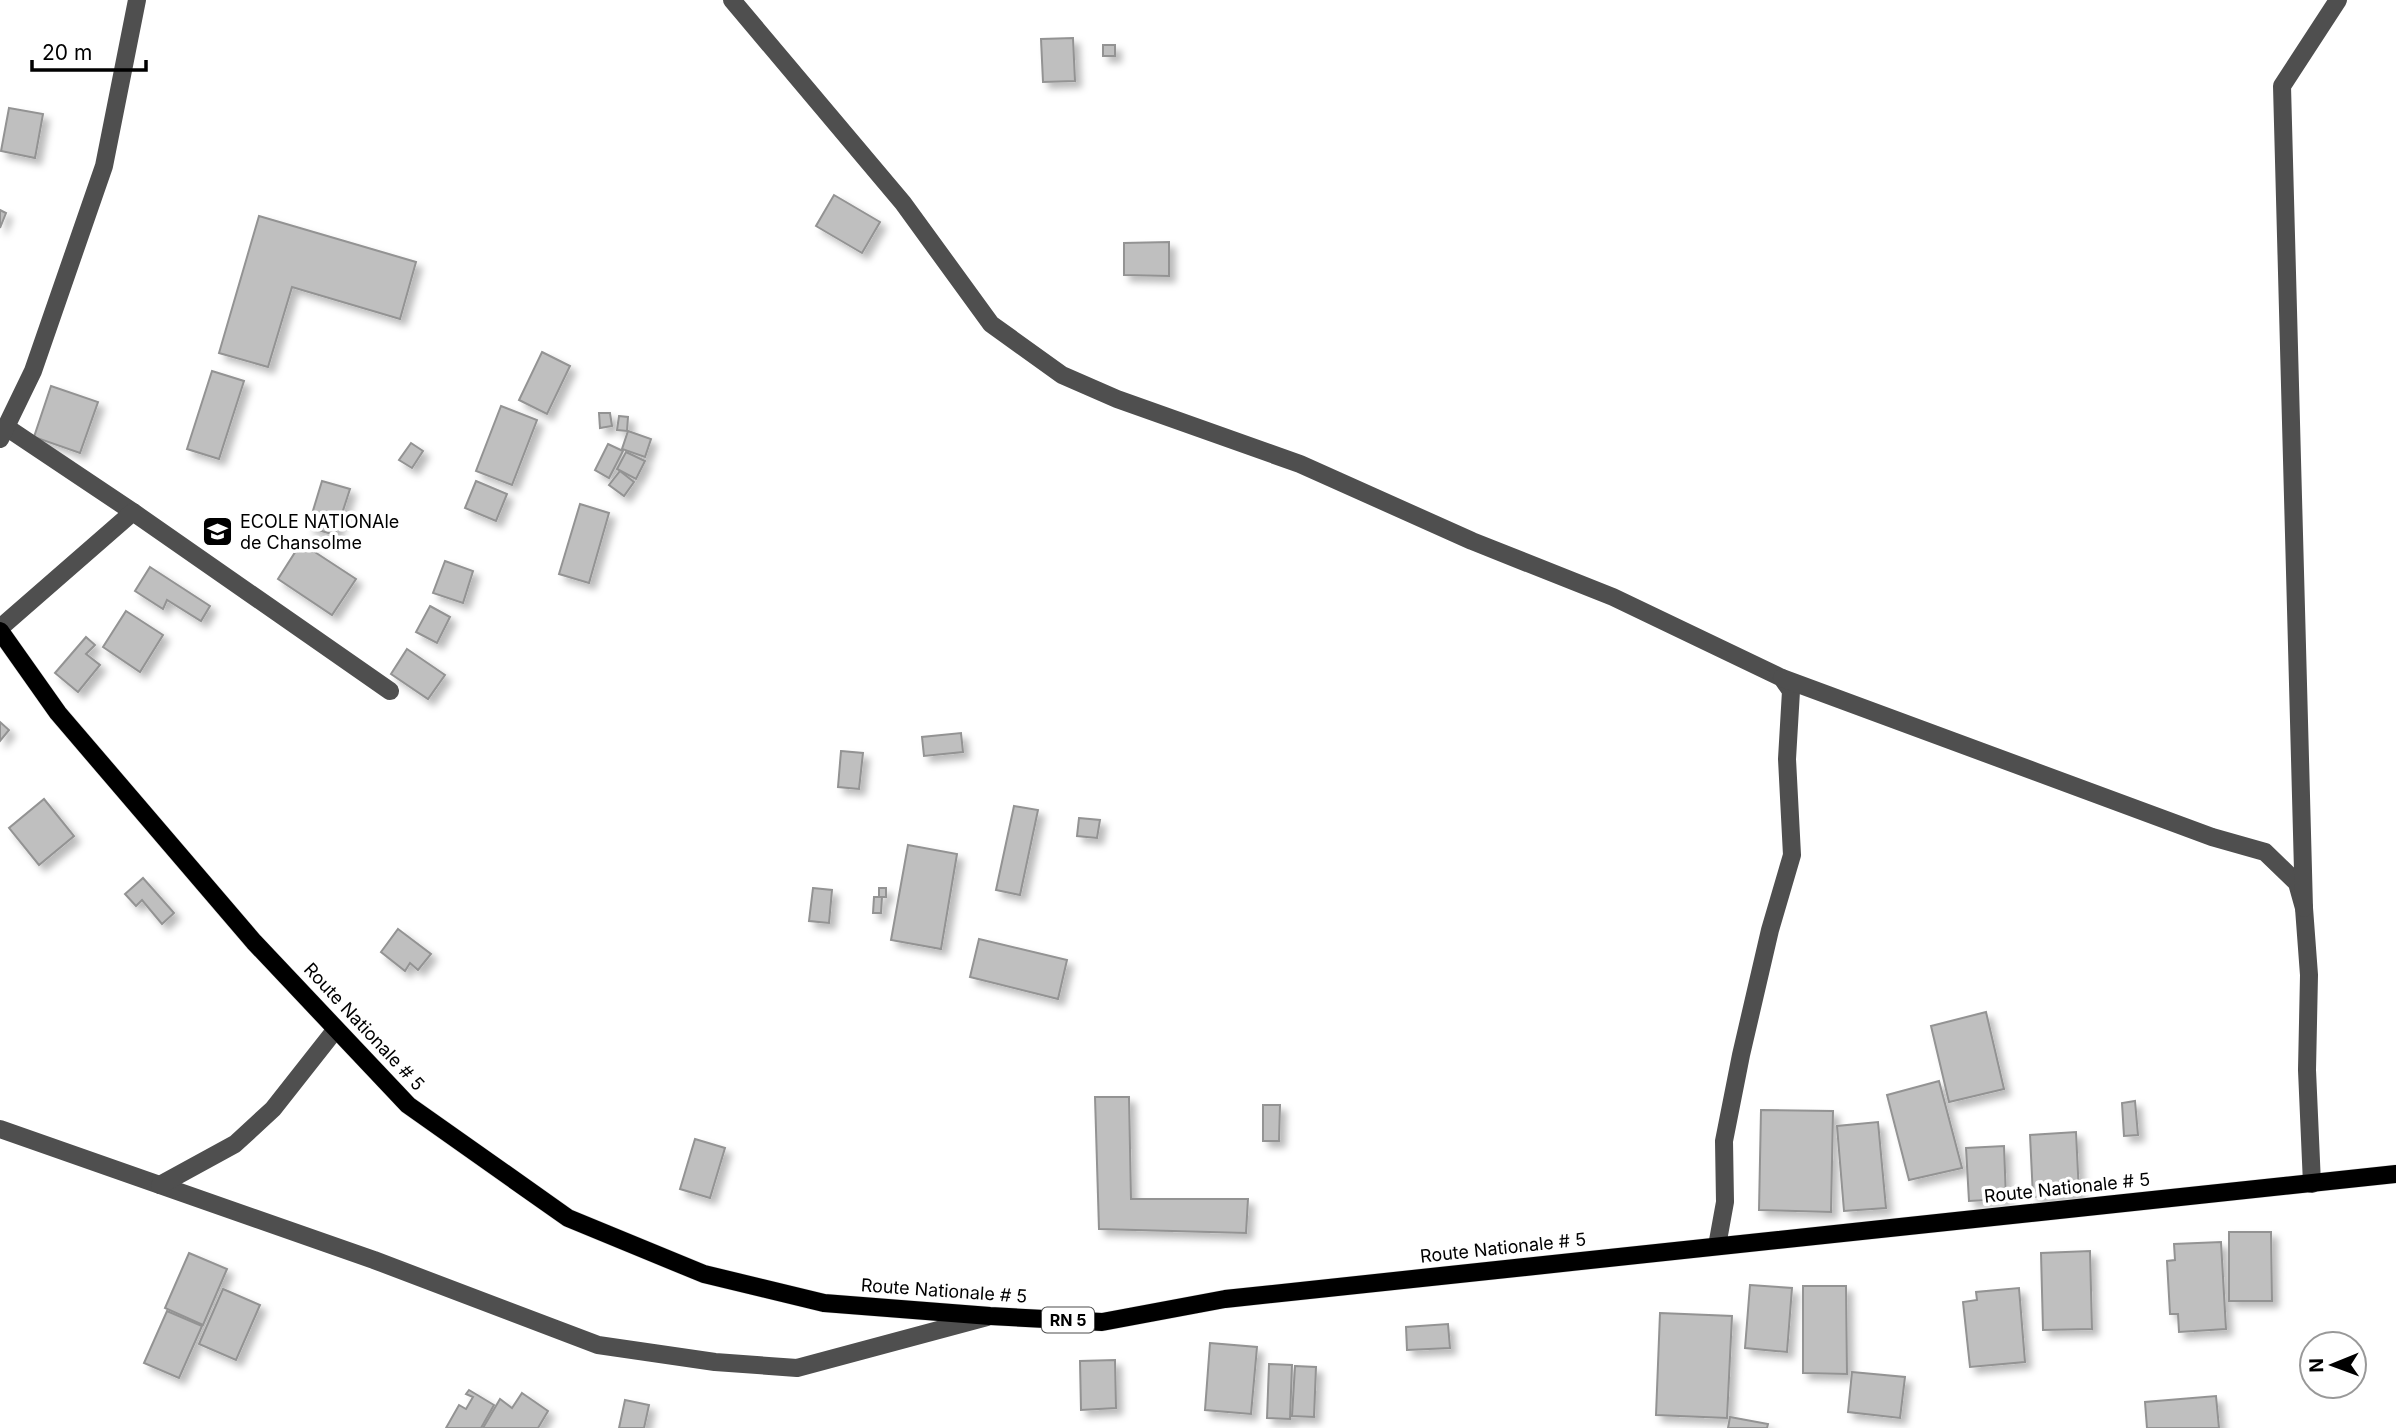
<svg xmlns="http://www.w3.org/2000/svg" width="2396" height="1428" font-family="Inter,sans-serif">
	<defs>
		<filter id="shadow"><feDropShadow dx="6" dy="6" stdDeviation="3.5" flood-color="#0004"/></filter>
	</defs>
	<rect width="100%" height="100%" fill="#fff"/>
	<g fill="#bfbfbf" stroke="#939393" stroke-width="2" filter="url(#shadow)">
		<polygon points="1073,38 1075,81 1043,82 1041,39"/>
		<rect x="1103" y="45" width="12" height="11"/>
		<polygon points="9,108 43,114 35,158 1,151"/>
		<polygon points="834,195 880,222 862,253 816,226"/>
		<polygon points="0,210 6,213 0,228"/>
		<polygon points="259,216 416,262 400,319 292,287 268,367 219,353"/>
		<polygon points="1169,242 1169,276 1124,275 1124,243"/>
		<polygon points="542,352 570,366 547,414 519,400"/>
		<polygon points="212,371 244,381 219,459 187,449"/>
		<polygon points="51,386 98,402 80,453 34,437"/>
		<polygon points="501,406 537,420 512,485 476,471"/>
		<polygon points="599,413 610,413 612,426 600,428"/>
		<polygon points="619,416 628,417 627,431 617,430"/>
		<polygon points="628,431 651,439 645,457 622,449"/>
		<polygon points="411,443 423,451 412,468 399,460"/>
		<polygon points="608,444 623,451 609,478 595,470"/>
		<polygon points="626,452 645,461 636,479 617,469"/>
		<polygon points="620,471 634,482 624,496 609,485"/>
		<polygon points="322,481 350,489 335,535 308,527"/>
		<polygon points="476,481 507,494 496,521 465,508"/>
		<polygon points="580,504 609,513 589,583 559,574"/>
		<polygon points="301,543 356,579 332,615 278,579"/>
		<polygon points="445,561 473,571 463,603 433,593"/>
		<polygon points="150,567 210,606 201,621 167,600 163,609 135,591"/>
		<polygon points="430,606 450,617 437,643 416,632"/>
		<polygon points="126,611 163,635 140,672 103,647"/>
		<polygon points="86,637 95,645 86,654 100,665 78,692 55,673"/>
		<polygon points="407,649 445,675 428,699 391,674"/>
		<polygon points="0,722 9,730 0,741"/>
		<polygon points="961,733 963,752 924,756 922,737"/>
		<polygon points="841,751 863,753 859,789 838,787"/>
		<polygon points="44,799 74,836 39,865 9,828"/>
		<polygon points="1014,806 1038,810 1020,895 996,890"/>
		<polygon points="1079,818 1100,820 1097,838 1077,836"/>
		<polygon points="908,845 957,854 941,949 891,940"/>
		<polygon points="143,878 174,913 162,924 142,900 136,906 125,894"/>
		<polygon points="813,888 832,890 829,923 809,921"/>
		<rect x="879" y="888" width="7" height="9"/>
		<polygon points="874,897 882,897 881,913 873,913"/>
		<polygon points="398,929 431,954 418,970 410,963 405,971 381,952"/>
		<polygon points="979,939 1067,960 1058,999 970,977"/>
		<polygon points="1986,1012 2004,1089 1949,1102 1931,1026"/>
		<polygon points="1939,1081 1962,1168 1909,1180 1887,1095"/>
		<polygon points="1095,1097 1129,1097 1131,1199 1248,1199 1246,1233 1099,1229"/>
		<polygon points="2135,1101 2138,1135 2124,1136 2122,1103"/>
		<polygon points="1263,1105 1280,1105 1279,1141 1263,1141"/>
		<polygon points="1761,1110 1833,1111 1831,1212 1759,1210"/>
		<polygon points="1878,1122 1886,1208 1844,1211 1837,1126"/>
		<polygon points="2076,1132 2079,1194 2033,1197 2030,1135"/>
		<polygon points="695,1139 725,1148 710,1198 680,1189"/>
		<polygon points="2004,1146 2006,1199 1969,1201 1966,1148"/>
		<polygon points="2229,1232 2271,1232 2272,1301 2229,1301"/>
		<polygon points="2221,1242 2226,1329 2179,1332 2178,1314 2170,1314 2167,1261 2175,1260 2174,1244"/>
		<polygon points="2090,1251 2092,1329 2043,1330 2041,1253"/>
		<polygon points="189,1253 227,1269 203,1325 165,1308"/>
		<polygon points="1750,1285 1792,1288 1787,1352 1745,1348"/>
		<polygon points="1803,1286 1846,1286 1847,1374 1803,1373"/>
		<polygon points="2019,1288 2025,1362 1970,1367 1963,1302 1977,1300 1976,1292"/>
		<polygon points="223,1289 260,1305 236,1360 199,1344"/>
		<polygon points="167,1311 202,1326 179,1378 144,1363"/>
		<polygon points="1660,1313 1732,1316 1727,1418 1656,1415"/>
		<polygon points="1448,1324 1450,1348 1407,1350 1406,1327"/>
		<polygon points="1210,1343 1257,1347 1251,1414 1205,1410"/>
		<polygon points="1115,1360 1116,1408 1081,1410 1080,1361"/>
		<polygon points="1269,1364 1292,1365 1290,1419 1267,1418"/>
		<polygon points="1295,1366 1316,1367 1314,1417 1292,1416"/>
		<polygon points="1852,1372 1905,1377 1900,1418 1848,1412"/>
		<polygon points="469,1390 494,1405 481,1428 446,1428 459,1405 466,1409 473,1397 466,1394"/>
		<polygon points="522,1393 548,1411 538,1428 483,1428 500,1399 512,1408"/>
		<polygon points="2216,1396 2219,1428 2147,1428 2145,1402"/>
		<polygon points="625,1400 649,1405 644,1428 619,1428"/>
		<polygon points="1730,1417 1768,1424 1767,1428 1728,1428"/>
	</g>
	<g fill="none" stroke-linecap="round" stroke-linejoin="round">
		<defs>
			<polyline id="major" points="0,631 58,713 254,942 408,1105 568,1218 704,1274 824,1303 990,1316 1102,1322 1225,1299 2396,1174"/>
		</defs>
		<use href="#major" stroke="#dbdbdb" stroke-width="19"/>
		<g stroke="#4f4f4f" stroke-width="18">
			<polyline points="732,0 903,203 991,324 1062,375 1117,399 1300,464 1472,541 1613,597 1782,678 1791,691 1787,759 1792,855 1770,930 1741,1055 1724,1141 1725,1202 1717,1246"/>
			<polyline points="6,427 133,512"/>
			<polyline points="0,439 33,371 104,166 137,0"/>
			<polyline points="0,628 133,512 390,691"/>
			<polyline points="1782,678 2212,837 2265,852 2297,883 2304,908 2309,975 2307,1070 2312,1184"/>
			<polyline points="2304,908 2282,86 2338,0"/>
			<polyline points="0,1129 374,1260 598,1345 715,1362 797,1368 987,1317"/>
			<polyline points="160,1185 235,1144 273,1109 336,1029"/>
		</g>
		<use href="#major" stroke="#000" stroke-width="18"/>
	</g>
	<defs>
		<symbol id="school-square" viewBox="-11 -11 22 22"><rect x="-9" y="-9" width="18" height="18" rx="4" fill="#000" stroke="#fff"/><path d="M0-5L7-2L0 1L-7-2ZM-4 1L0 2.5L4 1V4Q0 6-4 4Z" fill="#fff"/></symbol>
	</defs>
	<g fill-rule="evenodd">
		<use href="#school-square" x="200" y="514" width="35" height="35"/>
	</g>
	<g text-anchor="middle" stroke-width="7" stroke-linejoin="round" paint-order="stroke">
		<rect fill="#fff" stroke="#4c4c4c" stroke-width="2" x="1042" y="1307.5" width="52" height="25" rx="5"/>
		<g font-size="16" font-weight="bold" fill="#000">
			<text x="1068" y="1326">RN 5</text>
		</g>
		<g font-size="18" fill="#000" stroke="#fff" text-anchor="start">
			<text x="240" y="528">ECOLE NATIONAle<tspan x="240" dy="21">de Chansolme</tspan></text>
		</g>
		<g font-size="18" fill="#000" stroke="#fff">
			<text transform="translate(364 1027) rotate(47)" y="6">Route Nationale # 5</text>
			<text transform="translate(2067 1188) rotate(-6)" y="6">Route Nationale # 5</text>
			<text transform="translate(1503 1248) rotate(-6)" y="6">Route Nationale # 5</text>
			<text transform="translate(944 1291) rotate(4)" y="6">Route Nationale # 5</text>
		</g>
	</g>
	<g transform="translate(2333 1365) rotate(269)"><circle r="33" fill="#ffffff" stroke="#999999" stroke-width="2"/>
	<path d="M0-5L12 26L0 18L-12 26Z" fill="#000000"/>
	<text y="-10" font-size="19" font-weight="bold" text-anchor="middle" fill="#000000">N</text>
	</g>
	<path d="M32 60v10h114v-10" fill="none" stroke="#000000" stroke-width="3.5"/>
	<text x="42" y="60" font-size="21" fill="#000000" stroke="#ffffff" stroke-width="5" paint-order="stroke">20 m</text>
</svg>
